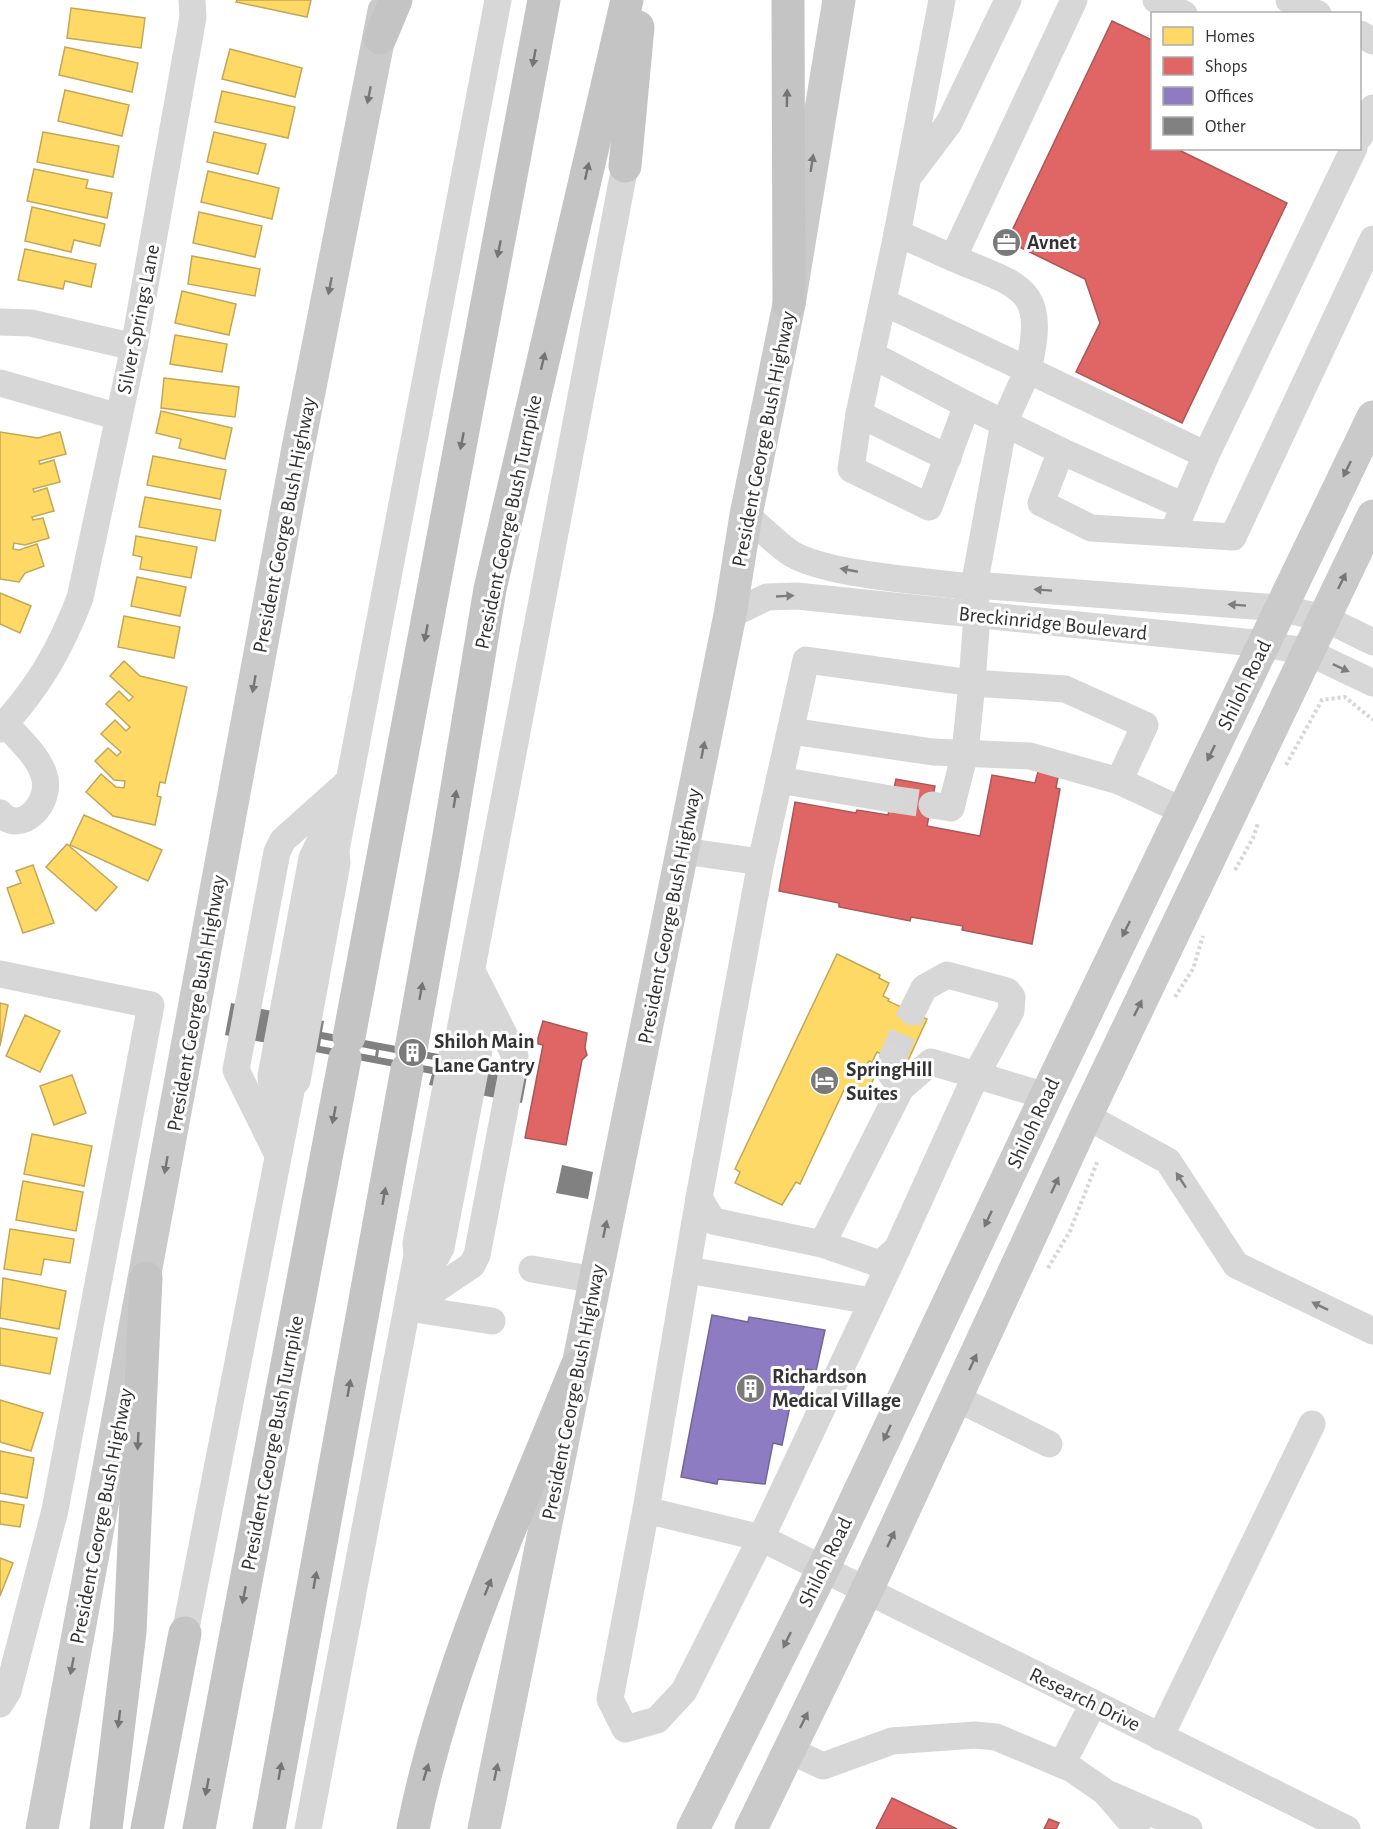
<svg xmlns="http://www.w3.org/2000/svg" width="1373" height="1829" font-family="'Alegreya Sans',sans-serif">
	<rect width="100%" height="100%" fill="#fff"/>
	<g fill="#ffd966" stroke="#c2a757" stroke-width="1.5">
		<polygon points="237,0 311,0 307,17 236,2"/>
		<polygon points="71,8 145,18 141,48 67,38"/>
		<polygon points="65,47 138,63 132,92 59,75"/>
		<polygon points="230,49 302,68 295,97 222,79"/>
		<polygon points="65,90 129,105 122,136 58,121"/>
		<polygon points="222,91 295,107 288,138 215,122"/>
		<polygon points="43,132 119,146 113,177 37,162"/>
		<polygon points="214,132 266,144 258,174 207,162"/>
		<polygon points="34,169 88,180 86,188 112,193 107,218 27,201"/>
		<polygon points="208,171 279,188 272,219 201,202"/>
		<polygon points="32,207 105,224 100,246 74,240 71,252 25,241"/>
		<polygon points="199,212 262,226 255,257 193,243"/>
		<polygon points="25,249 96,264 91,287 65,281 63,289 18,280"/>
		<polygon points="192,256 260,269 255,296 188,284"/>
		<polygon points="182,291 236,304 229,335 175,323"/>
		<polygon points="175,335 227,344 222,372 170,364"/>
		<polygon points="164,378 239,387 235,417 161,408"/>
		<polygon points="161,411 232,428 225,459 179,448 181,439 156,433"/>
		<polygon points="0,432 38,438 60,432 66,454 39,461 40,464 54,460 60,482 33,489 34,492 47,488 54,511 32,517 33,520 43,518 49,538 25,545 14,543 13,549 19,550 37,544 44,566 25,573 19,582 0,579"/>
		<polygon points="153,456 226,470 220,499 147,485"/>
		<polygon points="145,497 221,510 215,541 139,527"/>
		<polygon points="136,536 197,547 191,578 140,569 142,557 133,555"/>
		<polygon points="137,577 186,587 180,616 131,606"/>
		<polygon points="0,593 31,606 20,633 0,624"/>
		<polygon points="124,616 180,627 174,658 118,647"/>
		<polygon points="124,661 140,676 187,687 165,783 160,782 157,796 161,797 155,825 113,816 86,792 101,774 116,787 124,788 125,781 114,780 95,761 108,748 117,756 121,752 101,734 115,720 126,731 130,727 106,704 119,691 129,701 133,697 110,676"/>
		<polygon points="84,815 162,850 148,881 70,845"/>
		<polygon points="67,844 117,887 96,911 46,867"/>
		<polygon points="33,865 54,923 23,933 7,888 21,883 16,871"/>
		<polygon points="837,954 880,975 879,978 889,983 883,996 889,999 888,1001 927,1019 906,1065 877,1052 872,1062 869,1061 867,1064 874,1067 874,1078 869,1088 858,1096 844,1090 800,1184 796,1182 782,1205 735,1183 740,1172 735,1169"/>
		<polygon points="0,1003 8,1005 0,1046"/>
		<polygon points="25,1015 60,1031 40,1072 6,1056"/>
		<polygon points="72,1075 86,1113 54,1125 40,1086"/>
		<polygon points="32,1134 92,1146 84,1186 24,1174"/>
		<polygon points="23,1181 83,1192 76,1231 16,1220"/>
		<polygon points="10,1229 74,1239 70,1263 44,1259 41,1275 4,1269"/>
		<polygon points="3,1278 66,1291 59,1329 0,1318"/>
		<polygon points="0,1328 57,1338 50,1374 0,1365"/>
		<polygon points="0,1400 43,1413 31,1451 0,1442"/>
		<polygon points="0,1451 34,1458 27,1498 0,1493"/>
		<polygon points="0,1501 24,1505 20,1527 0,1524"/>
		<polygon points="0,1558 13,1563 0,1596"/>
	</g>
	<g fill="#e06666" stroke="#ac5757" stroke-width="1.5">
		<polygon points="1112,21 1152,40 1152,148 1182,148 1181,151 1287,203 1182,423 1076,372 1100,323 1085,279 1007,241"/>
		<polygon points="1039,768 1059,772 1056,788 1060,789 1032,944 962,930 963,926 911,917 910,921 839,907 839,903 779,891 795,802 856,813 857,810 888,815 896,779 935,786 927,826 980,836 992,775 1035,783"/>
		<polygon points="543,1021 587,1033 585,1048 587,1055 582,1060 566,1145 525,1138 543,1045 538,1044 538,1038"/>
		<polygon points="892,1798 957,1829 876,1829"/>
		<polygon points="1049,1819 1059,1823 1056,1829 1044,1829"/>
	</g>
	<polygon fill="#8e7cc3" stroke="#736698" stroke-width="1.5" points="712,1315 748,1322 749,1317 825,1330 816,1371 807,1369 800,1408 790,1406 782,1445 773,1443 765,1484 718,1479 717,1484 681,1477"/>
	<g fill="#818181" fill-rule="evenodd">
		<path d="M231,1003L324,1021L322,1032L528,1071L522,1103L429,1085L432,1074L225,1035ZM321,1039L376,1050L375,1056L320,1046ZM379,1050L434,1060L433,1067L378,1057Z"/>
		<polygon points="562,1165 593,1172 588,1199 556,1193"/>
	</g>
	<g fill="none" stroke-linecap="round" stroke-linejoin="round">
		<g stroke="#d6d6d6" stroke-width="27" stroke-dasharray="27 14" stroke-linecap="butt">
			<polyline points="891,799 932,805"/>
			<polyline points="892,1059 912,1012"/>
		</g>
		<g stroke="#d6d6d6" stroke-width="4" stroke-dasharray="3 3" stroke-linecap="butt">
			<polyline points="1286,765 1322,700 1345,697 1373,720"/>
			<polyline points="1235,870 1253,838 1258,823"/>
			<polyline points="1175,997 1193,969 1203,936"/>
			<polyline points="1048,1268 1070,1231 1098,1160"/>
		</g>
		<g stroke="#d7d7d7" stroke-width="27">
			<polyline points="942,0 896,239 859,414 851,469 929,507 967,405 1061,451 1041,503 1091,528 1233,537 1373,239"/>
			<polyline points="1156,0 1184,14"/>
			<polyline points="1289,0 1318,14"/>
			<polyline points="1360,34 1373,41"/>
			<polyline points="1360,136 1373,108"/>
			<polyline points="912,172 949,123 1008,0"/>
			<polyline points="897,233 953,258 1074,0"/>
			<path d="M883,302L1028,370C1048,286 1021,287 953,258"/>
			<polyline points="0,322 31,323 134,347"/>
			<polyline points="872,355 967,405"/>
			<polyline points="0,383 119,417"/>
			<polyline points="859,414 948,458"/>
			<polyline points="1061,451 1184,506"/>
			<path d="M746,515C761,527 776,544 792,554C829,575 917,580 961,586L974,585L1279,608L1324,618L1373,642"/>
			<polyline points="1177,523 1206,455"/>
			<polyline points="730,615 767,597 797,596 1264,644 1308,652 1373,683"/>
			<path d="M0,729C38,688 60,650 80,598L134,347L193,17L192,0"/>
			<polyline points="791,731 933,752 1030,756 1119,781"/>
			<polyline points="779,780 891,799"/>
			<polyline points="932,805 951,808 965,753 972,683 1065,689 1145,725 1119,781 1183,811"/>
			<path d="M0,813C22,837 53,801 44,775C38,755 18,739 5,723"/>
			<polyline points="683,851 761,862 806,660 972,683 977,614 974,585 979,559 1004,423 1028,370 1206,455 1354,148"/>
			<polyline points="761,862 699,1198 713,1221 822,1244 880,1264 897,1249 976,1075 1046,1096"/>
			<polyline points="0,974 151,1005 55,1510 8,1691 0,1704"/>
			<polyline points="892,1059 889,1071 901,1088"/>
			<polyline points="1086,1116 1168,1161 1236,1265 1373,1331"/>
			<polyline points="276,1124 271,1076 312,858 333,815"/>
			<polyline points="278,1155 236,1070 277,852 283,840 349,781"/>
			<polyline points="822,1244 901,1088 931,1062 976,1075 1011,1011 1012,997 1007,991 947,975 924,988 912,1012"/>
			<polyline points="897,1249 761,1538 684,1691 657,1720 625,1729 610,1699 646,1510 761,1538 1347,1829"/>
			<polyline points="532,1269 578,1277"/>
			<polyline points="687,1270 872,1301"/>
			<polyline points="417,1291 441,1248 479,1050 475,1003"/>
			<polyline points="408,1308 472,1265 477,1255 515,1056 472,971"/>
			<polyline points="408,1308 492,1321"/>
			<polyline points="956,1398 1049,1444"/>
			<polyline points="646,1510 699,1198"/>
			<polyline points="185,1633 292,1086 297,1081 337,863 336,850 498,0"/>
			<polyline points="1160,1737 1312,1424"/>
			<polyline points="789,1750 823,1766 892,1741 975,1735 996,1737 1072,1769 1105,1792 1137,1829"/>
			<polyline points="1062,1764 1093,1704"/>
			<polyline points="1111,1795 1189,1829"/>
			<polyline points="308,1829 417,1255 416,1243 454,1045 458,1041 625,166"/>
		</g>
		<g stroke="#cacaca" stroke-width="33">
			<polyline points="42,1829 298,448 384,11"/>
			<polyline points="484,1829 730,615 746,515 789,304 839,0"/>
			<polyline points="693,1829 823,1569 1046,1096 1373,417"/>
			<polyline points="751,1829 866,1592 1086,1116 1373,516"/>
		</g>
		<g stroke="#c4c4c4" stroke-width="33">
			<polyline points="788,0 789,304"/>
			<polyline points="380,38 396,0"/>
			<polyline points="625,166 638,27"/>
			<polyline points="349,1037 544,0"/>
			<polyline points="411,1049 446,854 490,589 627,0"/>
			<polyline points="106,1829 130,1632 146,1278"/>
			<polyline points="147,1829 185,1633"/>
			<polyline points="199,1829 345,1058"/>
			<polyline points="269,1829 407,1069"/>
			<path d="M413,1829C445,1669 515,1519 576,1368"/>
		</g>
	</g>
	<defs><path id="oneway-solid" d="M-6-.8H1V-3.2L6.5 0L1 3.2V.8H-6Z" transform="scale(1.5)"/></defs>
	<g fill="#747474">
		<use href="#oneway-solid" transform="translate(534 58) rotate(100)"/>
		<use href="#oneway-solid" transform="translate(787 98) rotate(-89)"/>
		<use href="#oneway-solid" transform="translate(587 171) rotate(-77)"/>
		<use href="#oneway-solid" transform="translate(499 249) rotate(101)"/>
		<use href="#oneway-solid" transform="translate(543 361) rotate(-77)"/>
		<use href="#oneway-solid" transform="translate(462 441) rotate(101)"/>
		<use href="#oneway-solid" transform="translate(426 633) rotate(101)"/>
		<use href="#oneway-solid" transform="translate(455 799) rotate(-81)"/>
		<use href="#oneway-solid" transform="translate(421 991) rotate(-80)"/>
		<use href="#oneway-solid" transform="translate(334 1115) rotate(101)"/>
		<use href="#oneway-solid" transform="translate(384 1196) rotate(-80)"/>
		<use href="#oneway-solid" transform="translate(349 1388) rotate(-80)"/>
		<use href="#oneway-solid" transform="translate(138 1441) rotate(93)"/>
		<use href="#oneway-solid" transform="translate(315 1580) rotate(-80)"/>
		<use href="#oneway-solid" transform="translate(488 1587) rotate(-68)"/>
		<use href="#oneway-solid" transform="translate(244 1595) rotate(101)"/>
		<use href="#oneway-solid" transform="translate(119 1719) rotate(97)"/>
		<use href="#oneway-solid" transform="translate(280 1771) rotate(-80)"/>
		<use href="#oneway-solid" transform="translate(426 1772) rotate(-73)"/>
		<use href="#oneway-solid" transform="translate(207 1787) rotate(101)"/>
	</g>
	<g fill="#777">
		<use href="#oneway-solid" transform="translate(369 95) rotate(101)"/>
		<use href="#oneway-solid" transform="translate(812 163) rotate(-81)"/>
		<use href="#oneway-solid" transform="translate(330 286) rotate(101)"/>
		<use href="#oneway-solid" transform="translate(1347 469) rotate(116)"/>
		<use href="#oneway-solid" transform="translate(1342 581) rotate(-64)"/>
		<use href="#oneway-solid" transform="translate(254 684) rotate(100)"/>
		<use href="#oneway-solid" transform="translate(703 750) rotate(-79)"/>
		<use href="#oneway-solid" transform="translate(1211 753) rotate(116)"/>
		<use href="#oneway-solid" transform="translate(1126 929) rotate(116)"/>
		<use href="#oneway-solid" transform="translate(1138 1008) rotate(-64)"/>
		<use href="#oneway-solid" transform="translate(166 1165) rotate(100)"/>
		<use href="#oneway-solid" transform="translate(1055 1185) rotate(-65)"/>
		<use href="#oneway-solid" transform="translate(988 1219) rotate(115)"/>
		<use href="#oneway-solid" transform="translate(605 1229) rotate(-78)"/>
		<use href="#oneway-solid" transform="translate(973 1362) rotate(-65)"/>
		<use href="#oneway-solid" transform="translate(887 1433) rotate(115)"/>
		<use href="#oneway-solid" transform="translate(891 1539) rotate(-65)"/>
		<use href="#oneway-solid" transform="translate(787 1640) rotate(116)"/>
		<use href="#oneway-solid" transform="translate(72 1666) rotate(101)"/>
		<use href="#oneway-solid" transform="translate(804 1720) rotate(-64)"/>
		<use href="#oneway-solid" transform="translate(496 1772) rotate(-78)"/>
	</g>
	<g fill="#7d7d7d">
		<use href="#oneway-solid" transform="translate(849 570) rotate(-169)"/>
		<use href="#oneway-solid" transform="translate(1043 590) rotate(-176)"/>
		<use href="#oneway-solid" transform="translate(785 596) rotate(-3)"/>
		<use href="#oneway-solid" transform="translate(1237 605) rotate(-176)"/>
		<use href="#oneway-solid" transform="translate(1341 668) rotate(25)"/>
		<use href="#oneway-solid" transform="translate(1181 1180) rotate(-123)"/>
		<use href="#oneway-solid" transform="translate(1320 1306) rotate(-154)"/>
	</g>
	<defs>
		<symbol id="office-disc" viewBox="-11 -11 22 22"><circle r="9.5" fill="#7a7a7a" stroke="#fff"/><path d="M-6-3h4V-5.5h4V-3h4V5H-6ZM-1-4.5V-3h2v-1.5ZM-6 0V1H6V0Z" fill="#fff"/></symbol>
		<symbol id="building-disc" viewBox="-11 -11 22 22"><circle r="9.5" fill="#7a7a7a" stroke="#fff"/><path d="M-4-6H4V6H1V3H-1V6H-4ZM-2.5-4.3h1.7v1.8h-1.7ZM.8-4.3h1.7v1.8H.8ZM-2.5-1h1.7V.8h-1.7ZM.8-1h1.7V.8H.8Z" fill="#fff"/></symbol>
		<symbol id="hotel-disc" viewBox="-11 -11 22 22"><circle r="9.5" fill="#7a7a7a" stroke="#fff"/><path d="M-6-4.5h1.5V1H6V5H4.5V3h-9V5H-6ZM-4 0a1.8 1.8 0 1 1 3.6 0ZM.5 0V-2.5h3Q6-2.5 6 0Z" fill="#fff"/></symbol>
	</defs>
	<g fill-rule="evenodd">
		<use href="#office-disc" x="990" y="226" width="33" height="33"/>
		<use href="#building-disc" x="396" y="1036" width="33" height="33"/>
		<use href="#hotel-disc" x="808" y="1064" width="33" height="33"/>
		<use href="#building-disc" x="734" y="1372" width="33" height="33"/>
	</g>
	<g text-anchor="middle" stroke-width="6" stroke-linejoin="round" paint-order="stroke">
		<g font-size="21" font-weight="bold" fill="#333" stroke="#fff" text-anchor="start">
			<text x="1027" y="249">Avnet</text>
			<text x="434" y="1048">Shiloh Main<tspan x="434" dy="24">Lane Gantry</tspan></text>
			<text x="846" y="1076">SpringHill<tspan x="846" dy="24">Suites</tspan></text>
			<text x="772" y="1383">Richardson<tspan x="772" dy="24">Medical Village</tspan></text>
		</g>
		<g font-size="21" fill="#333" stroke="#fff">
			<text transform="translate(138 319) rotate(-79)" y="7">Silver Springs Lane</text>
			<text transform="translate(763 439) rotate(-79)" y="7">President George Bush Highway</text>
			<text transform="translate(508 522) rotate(-78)" y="7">President George Bush Turnpike</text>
			<text transform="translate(284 525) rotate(-79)" y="7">President George Bush Highway</text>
			<text transform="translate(1053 623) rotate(6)" y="7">Breckinridge Boulevard</text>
			<text transform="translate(1244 685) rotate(-64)" y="7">Shiloh Road</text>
			<text transform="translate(669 916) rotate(-79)" y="7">President George Bush Highway</text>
			<text transform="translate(196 1003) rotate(-80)" y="7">President George Bush Highway</text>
			<text transform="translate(1033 1123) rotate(-65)" y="7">Shiloh Road</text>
			<text transform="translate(573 1392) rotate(-79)" y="7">President George Bush Highway</text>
			<text transform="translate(272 1443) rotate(-79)" y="7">President George Bush Turnpike</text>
			<text transform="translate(101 1516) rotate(-79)" y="7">President George Bush Highway</text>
			<text transform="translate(825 1562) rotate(-64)" y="7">Shiloh Road</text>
			<text transform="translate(1085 1699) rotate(26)" y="7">Research Drive</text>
		</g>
	</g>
	<rect x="1151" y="12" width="210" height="138" fill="#ffffff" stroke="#adadad" stroke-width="1.5"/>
	<rect x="1163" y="27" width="30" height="18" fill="#ffd966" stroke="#adadad" stroke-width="1.5"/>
	<text x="1205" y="42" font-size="18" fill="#333333">Homes</text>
	<rect x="1163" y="57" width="30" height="18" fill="#e06666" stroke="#adadad" stroke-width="1.5"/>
	<text x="1205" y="72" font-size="18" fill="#333333">Shops</text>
	<rect x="1163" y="87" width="30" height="18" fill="#8e7cc3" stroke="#adadad" stroke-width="1.5"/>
	<text x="1205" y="102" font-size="18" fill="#333333">Offices</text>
	<rect x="1163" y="117" width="30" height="18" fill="#818181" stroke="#adadad" stroke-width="1.5"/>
	<text x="1205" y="132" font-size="18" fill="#333333">Other</text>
</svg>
